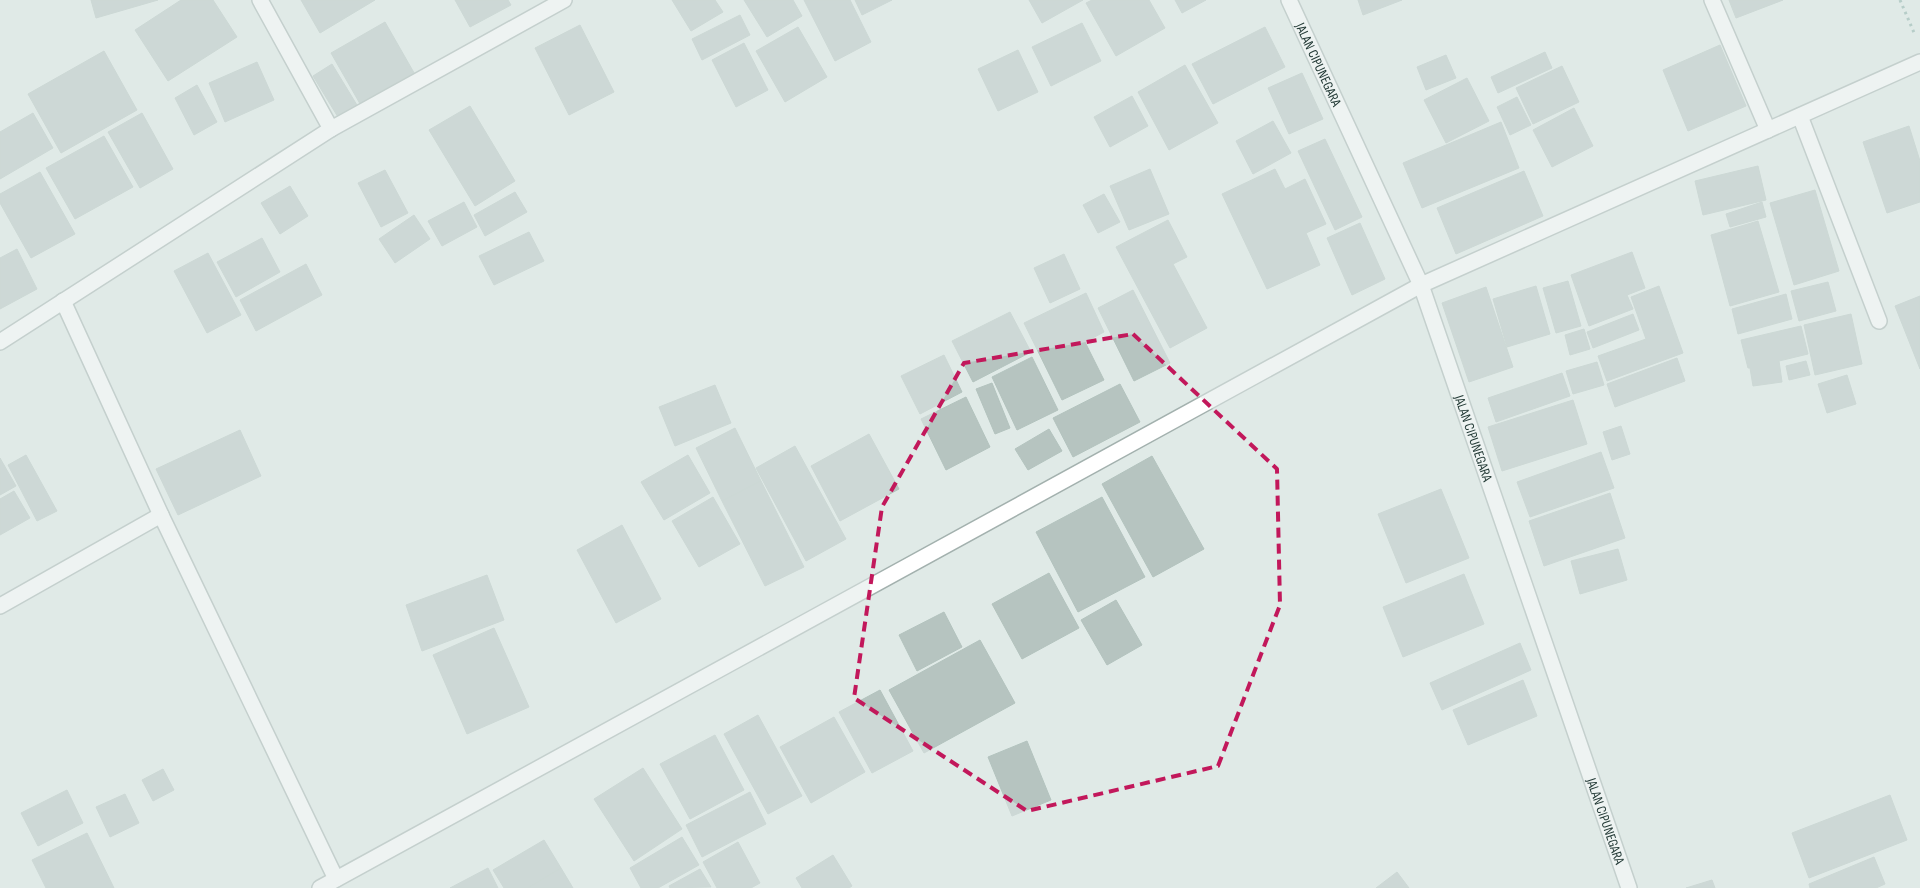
<svg xmlns="http://www.w3.org/2000/svg" width="1920" height="888" font-family="'Sofia Sans Condensed',sans-serif">
	<rect width="100%" height="100%" fill="#e0eae7"/>
	<g fill="#b6c4c0" stroke="#b3c3be">
		<polygon points="91,0 158,0 96,18"/>
		<polygon points="181,0 213,0 237,37 168,81 135,30"/>
		<polygon points="301,0 375,0 320,33"/>
		<polygon points="455,0 508,0 511,5 470,27"/>
		<polygon points="672,0 715,0 723,12 691,31"/>
		<polygon points="744,0 793,0 802,16 767,37"/>
		<polygon points="804,0 850,0 871,42 835,61"/>
		<polygon points="855,0 892,0 862,15"/>
		<polygon points="1029,0 1083,0 1042,23"/>
		<polygon points="1092,0 1149,0 1165,28 1116,56 1086,3"/>
		<polygon points="1175,0 1206,0 1182,13"/>
		<polygon points="1358,0 1402,0 1363,15"/>
		<polygon points="1729,0 1783,0 1736,18"/>
		<polygon points="740,15 750,35 702,60 692,39"/>
		<polygon points="385,22 417,78 363,109 331,53"/>
		<polygon points="1082,23 1101,61 1051,86 1032,47"/>
		<polygon points="580,25 614,92 569,115 535,48"/>
		<polygon points="798,27 827,77 785,102 756,51"/>
		<polygon points="1265,27 1285,67 1213,104 1192,64"/>
		<polygon points="744,43 768,90 736,107 712,60"/>
		<polygon points="1720,45 1746,106 1688,131 1663,70"/>
		<polygon points="1018,50 1038,92 998,111 978,69"/>
		<polygon points="104,51 137,110 61,153 28,94"/>
		<polygon points="1545,52 1552,68 1498,93 1491,77"/>
		<polygon points="1446,55 1456,78 1426,90 1417,67"/>
		<polygon points="257,62 274,100 225,122 209,83"/>
		<polygon points="332,64 360,110 341,122 313,76"/>
		<polygon points="1185,65 1218,123 1169,150 1138,92"/>
		<polygon points="1562,66 1579,102 1533,124 1516,88"/>
		<polygon points="1302,73 1323,119 1289,134 1268,88"/>
		<polygon points="1467,78 1489,121 1446,143 1424,100"/>
		<polygon points="197,85 217,122 194,135 175,98"/>
		<polygon points="1132,96 1148,126 1110,147 1094,117"/>
		<polygon points="1517,97 1531,125 1510,135 1497,107"/>
		<polygon points="470,106 515,181 475,206 429,130"/>
		<polygon points="1574,108 1593,146 1552,167 1533,130"/>
		<polygon points="33,113 53,148 0,179 0,132"/>
		<polygon points="142,113 173,169 140,188 108,132"/>
		<polygon points="1273,121 1291,153 1253,174 1236,141"/>
		<polygon points="1501,122 1519,168 1422,208 1403,163"/>
		<polygon points="1909,126 1920,161 1920,202 1887,213 1863,142"/>
		<polygon points="104,136 133,187 75,219 46,168"/>
		<polygon points="1325,139 1362,217 1335,230 1298,151"/>
		<polygon points="1758,166 1766,200 1703,215 1695,181"/>
		<polygon points="1150,169 1169,214 1129,230 1110,186"/>
		<polygon points="1275,169 1285,189 1305,179 1326,224 1306,233 1320,265 1267,289 1222,194"/>
		<polygon points="385,170 408,213 381,227 358,183"/>
		<polygon points="1524,171 1543,216 1456,254 1437,208"/>
		<polygon points="40,172 75,234 31,258 0,203 0,194"/>
		<polygon points="290,186 308,216 280,234 261,203"/>
		<polygon points="1815,190 1839,271 1794,285 1770,203"/>
		<polygon points="515,192 527,212 485,236 474,215"/>
		<polygon points="1104,194 1120,222 1098,233 1083,205"/>
		<polygon points="464,202 477,227 442,246 428,221"/>
		<polygon points="1762,202 1766,217 1730,227 1726,214"/>
		<polygon points="414,215 430,239 395,263 379,239"/>
		<polygon points="1168,220 1187,257 1173,264 1207,328 1170,348 1116,247"/>
		<polygon points="1758,221 1779,292 1730,306 1711,235"/>
		<polygon points="1360,223 1385,279 1352,295 1327,238"/>
		<polygon points="529,232 544,261 494,285 479,256"/>
		<polygon points="262,238 280,272 236,297 217,262"/>
		<polygon points="17,249 37,289 0,309 0,258"/>
		<polygon points="1632,252 1645,288 1627,295 1633,309 1589,326 1571,275"/>
		<polygon points="208,253 241,315 207,333 174,271"/>
		<polygon points="1064,254 1080,289 1050,303 1034,268"/>
		<polygon points="306,264 322,295 256,331 240,300"/>
		<polygon points="1568,281 1581,326 1556,333 1543,288"/>
		<polygon points="1828,282 1836,311 1799,321 1791,291"/>
		<polygon points="1536,286 1550,334 1507,347 1493,299"/>
		<polygon points="1659,286 1683,353 1607,381 1598,356 1646,339 1631,297"/>
		<polygon points="1486,287 1513,367 1469,382 1442,303"/>
		<polygon points="1133,290 1170,363 1134,381 1098,308"/>
		<polygon points="1086,293 1104,332 1085,342 1104,380 1062,400 1024,323"/>
		<polygon points="1786,294 1792,319 1738,334 1732,309"/>
		<polygon points="1920,296 1920,369 1895,306"/>
		<polygon points="1010,312 1031,352 973,382 952,341"/>
		<polygon points="1633,314 1639,330 1593,348 1587,332"/>
		<polygon points="1851,314 1862,364 1815,375 1804,325"/>
		<polygon points="1801,326 1808,354 1779,361 1782,382 1753,386 1750,368 1748,368 1741,340"/>
		<polygon points="1584,329 1590,349 1570,355 1565,335"/>
		<polygon points="944,355 962,392 920,414 901,376"/>
		<polygon points="1032,357 1058,410 1017,430 992,377"/>
		<polygon points="1677,358 1685,381 1615,407 1607,384"/>
		<polygon points="1806,361 1810,375 1789,380 1786,366"/>
		<polygon points="1597,362 1604,385 1573,394 1566,371"/>
		<polygon points="1562,373 1570,396 1496,422 1488,398"/>
		<polygon points="1847,375 1856,404 1827,413 1818,384"/>
		<polygon points="992,383 1010,428 995,434 976,389"/>
		<polygon points="1120,384 1140,422 1073,457 1053,418"/>
		<polygon points="715,385 731,423 675,446 659,407"/>
		<polygon points="966,397 990,447 946,470 921,419"/>
		<polygon points="1573,400 1587,444 1502,471 1488,427"/>
		<polygon points="1621,426 1630,454 1612,460 1603,432"/>
		<polygon points="735,428 761,481 722,501 696,448"/>
		<polygon points="1049,429 1062,451 1028,470 1015,449"/>
		<polygon points="240,430 261,476 178,515 156,469"/>
		<polygon points="869,434 899,489 840,521 811,466"/>
		<polygon points="795,446 846,539 806,561 756,468"/>
		<polygon points="1601,452 1614,488 1530,517 1517,482"/>
		<polygon points="26,455 57,511 37,521 8,465"/>
		<polygon points="688,455 710,493 664,520 641,482"/>
		<polygon points="1152,456 1204,549 1153,577 1102,484"/>
		<polygon points="0,458 16,486 0,495"/>
		<polygon points="761,481 804,567 765,586 722,501"/>
		<polygon points="1441,489 1469,558 1406,583 1378,514"/>
		<polygon points="14,491 30,518 0,535 0,499"/>
		<polygon points="1610,493 1625,538 1544,566 1529,521"/>
		<polygon points="713,497 740,544 699,567 672,521"/>
		<polygon points="1102,497 1145,577 1078,612 1036,532"/>
		<polygon points="622,525 661,599 616,623 577,550"/>
		<polygon points="1618,549 1627,580 1580,594 1571,561"/>
		<polygon points="1049,573 1079,628 1022,659 992,604"/>
		<polygon points="1464,574 1484,624 1403,657 1383,607"/>
		<polygon points="487,575 504,620 422,651 406,605"/>
		<polygon points="1116,600 1142,645 1107,665 1081,620"/>
		<polygon points="944,612 962,647 917,671 899,635"/>
		<polygon points="494,628 529,707 467,734 433,655"/>
		<polygon points="980,640 1015,703 924,753 889,690"/>
		<polygon points="1520,643 1531,670 1442,710 1430,683"/>
		<polygon points="1523,680 1537,716 1468,745 1453,710"/>
		<polygon points="880,690 913,751 872,773 839,712"/>
		<polygon points="758,715 802,796 768,814 724,734"/>
		<polygon points="834,717 865,772 811,803 780,747"/>
		<polygon points="715,735 744,790 690,819 660,764"/>
		<polygon points="1027,741 1051,800 1012,816 988,757"/>
		<polygon points="643,768 682,829 634,861 594,799"/>
		<polygon points="163,769 174,790 153,801 142,780"/>
		<polygon points="67,790 83,823 38,846 21,813"/>
		<polygon points="750,792 766,824 702,857 686,825"/>
		<polygon points="125,794 139,823 110,837 96,807"/>
		<polygon points="1890,795 1907,840 1809,878 1792,833"/>
		<polygon points="87,833 114,888 46,888 32,860"/>
		<polygon points="682,837 699,865 658,888 641,888 630,868"/>
		<polygon points="544,840 561,868 528,888 504,888 493,870"/>
		<polygon points="738,842 760,883 751,888 717,888 703,862"/>
		<polygon points="833,855 852,886 849,888 802,888 796,878"/>
		<polygon points="1874,857 1885,884 1876,888 1810,888 1809,884"/>
		<polygon points="488,868 498,888 450,888"/>
		<polygon points="561,868 573,888 528,888"/>
		<polygon points="700,869 711,887 670,888 669,886"/>
		<polygon points="1397,872 1409,888 1376,888"/>
		<polygon points="1712,880 1715,888 1686,888"/>
	</g>
	<g fill="none" stroke-linecap="round" stroke-linejoin="round">
		<defs>
			<g id="minor">
				<polyline points="260,0 331,129"/>
				<path id="s1" d="M1289,0L1421,285L1629,888"/>
				<polyline points="1712,0 1768,130"/>
				<polyline points="1800,116 1879,321"/>
				<polyline points="63,301 161,515 336,879"/>
				<polyline points="0,342 331,129 564,0"/>
				<polyline points="0,606 161,515"/>
				<polyline points="320,888 1421,285 1920,62"/>
			</g>
		</defs>
		<use href="#minor" stroke="#a3b1ae" stroke-width="18"/>
		<polyline stroke="#83aba2" stroke-width="3" stroke-dasharray="2.5 4" stroke-linecap="butt" points="1900,0 1915,35"/>
		<use href="#minor" stroke="#fff" stroke-width="15"/>
	</g>
	<path d="M0 0H1920V888H0ZM1133,334L1277,469L1280,605L1218,766L1027,811L854,698L882,507L964,363Z" fill="#e0eae7" fill-opacity=".55" fill-rule="evenodd"/>
	<path fill="none" stroke="#c2185b" stroke-width="4" stroke-dasharray="10 6" stroke-linejoin="round" d="M1133,334L1277,469L1280,605L1218,766L1027,811L854,698L882,507L964,363Z"/>
	<g text-anchor="middle" stroke-width="4.5" stroke-linejoin="round" paint-order="stroke">
		<g font-size="14" fill="#223935" stroke="#f0f7f4">
			<text dy="5" stroke="none"><textPath href="#s1" startOffset="71">JALAN CIPUNEGARA</textPath></text>
			<text dy="5" stroke="none"><textPath href="#s1" startOffset="476">JALAN CIPUNEGARA</textPath></text>
			<text dy="5" stroke="none"><textPath href="#s1" startOffset="881">JALAN CIPUNEGARA</textPath></text>
		</g>
	</g>
</svg>
